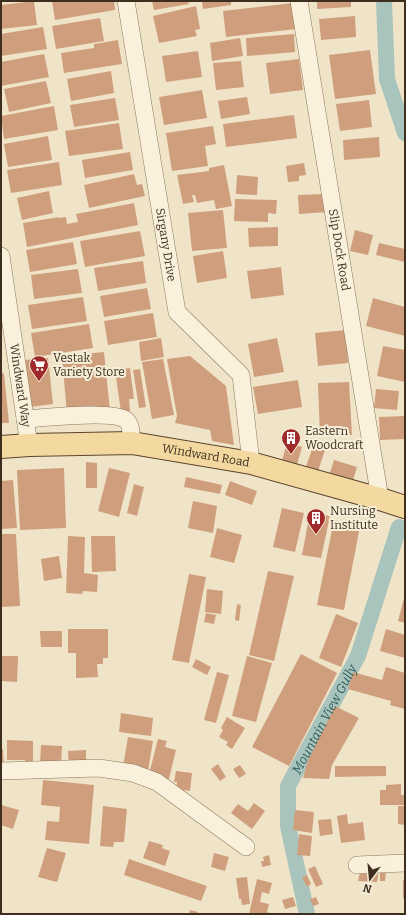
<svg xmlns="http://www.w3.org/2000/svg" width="406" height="915" font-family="Bitter,serif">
	<rect width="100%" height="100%" fill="#f0e4c8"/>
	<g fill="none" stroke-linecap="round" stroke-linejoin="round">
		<g stroke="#a9c4bc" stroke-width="16">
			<polyline points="384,1 387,79 405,133"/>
			<path id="s1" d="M307,914L288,826V786L358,656L399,527"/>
		</g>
	</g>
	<g fill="#cf9f7d">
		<polygon points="34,1 37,25 1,29 1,5"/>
		<polygon points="52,1 114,1 115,10 55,20"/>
		<polygon points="152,1 188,1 189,4 154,10"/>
		<polygon points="202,1 231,1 231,5 203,9"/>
		<polygon points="317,1 351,1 351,7 317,9"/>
		<polygon points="293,3 297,29 226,37 223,11"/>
		<polygon points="196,6 200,29 195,30 197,36 159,43 153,16"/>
		<polygon points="355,16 356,37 321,40 319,19"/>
		<polygon points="100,18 104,41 56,49 52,26"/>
		<polygon points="43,27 47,49 1,56 1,34"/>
		<polygon points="294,34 295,52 247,56 246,38"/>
		<polygon points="240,38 243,56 212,61 210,43"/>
		<polygon points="118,40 122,64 64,73 61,53 94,48 94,44"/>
		<polygon points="370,50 376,94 335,99 329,55"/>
		<polygon points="198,51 202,77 166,82 162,56"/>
		<polygon points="44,54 49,77 1,86 1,62"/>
		<polygon points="299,59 303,90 270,94 266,63"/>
		<polygon points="241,61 244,87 216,90 213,63"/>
		<polygon points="111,71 114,93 71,101 67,79"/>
		<polygon points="46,81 51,103 9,112 4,89"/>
		<polygon points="202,90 207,118 164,125 159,97"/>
		<polygon points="247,97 250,114 221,119 218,101"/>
		<polygon points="115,98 119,120 74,127 70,105"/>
		<polygon points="369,100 372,127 340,131 336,104"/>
		<polygon points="54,106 58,130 4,139 1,116"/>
		<polygon points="294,115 297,138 226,147 223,124"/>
		<polygon points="119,123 123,149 69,156 65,131"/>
		<polygon points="213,126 216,144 205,146 208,166 172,171 166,133"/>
		<polygon points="48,136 52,160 8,167 4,144"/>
		<polygon points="379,137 380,157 344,160 343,140"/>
		<polygon points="130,152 133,170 85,178 82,160"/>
		<polygon points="59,162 62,185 11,193 7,170"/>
		<polygon points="304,163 306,175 299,176 299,181 288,182 286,166"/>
		<polygon points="224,165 232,206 216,209 214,200 197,203 195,195 192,195 194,202 183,204 177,175 209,171 209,168"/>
		<polygon points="134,174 137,185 142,184 145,196 89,208 84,185"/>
		<polygon points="237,175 258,177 257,195 236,194"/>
		<polygon points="49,191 53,213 22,220 17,198"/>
		<polygon points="327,194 328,212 299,214 298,195"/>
		<polygon points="235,199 277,200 276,214 268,213 268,222 234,221"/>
		<polygon points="134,203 138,225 27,247 23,223 59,217 59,218 66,217 67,224 78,222 76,214"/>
		<polygon points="223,210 227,248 192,251 188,213"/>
		<polygon points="278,227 278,246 249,247 248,228"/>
		<polygon points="355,230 373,235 368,255 350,251"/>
		<polygon points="140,231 145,256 85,267 80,241"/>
		<polygon points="73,242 77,264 30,272 26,250"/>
		<polygon points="379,243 405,249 405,262 376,255"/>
		<polygon points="223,251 227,278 197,283 193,256"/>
		<polygon points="143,261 146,283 98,291 94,268"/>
		<polygon points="281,267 284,295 251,299 247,271"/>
		<polygon points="78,269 82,293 34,299 31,275"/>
		<polygon points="147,288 151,309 104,317 100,296"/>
		<polygon points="83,297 87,321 32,329 28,305"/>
		<polygon points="373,298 405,307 405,336 366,326"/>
		<polygon points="153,313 157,337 108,345 104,321"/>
		<polygon points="89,324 93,348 35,357 31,333"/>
		<polygon points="346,330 348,363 318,366 315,333"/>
		<polygon points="161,338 164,357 141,361 139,342"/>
		<polygon points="277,338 284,372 254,377 248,344"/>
		<polygon points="383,346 405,350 405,382 377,376"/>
		<polygon points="104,352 110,411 67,415 62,356"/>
		<polygon points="190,356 226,386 234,445 212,441 210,430 175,423 177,416 167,359"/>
		<polygon points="48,358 53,404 30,407 25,360"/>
		<polygon points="163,359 174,415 152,419 142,362"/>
		<polygon points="130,368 134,399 129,399 130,411 121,412 115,370"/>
		<polygon points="140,369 146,407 139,408 133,370"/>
		<polygon points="1,372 4,374 9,423 1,423"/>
		<polygon points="298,380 302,407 258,414 253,387"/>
		<polygon points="349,382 352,435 320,436 318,383"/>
		<polygon points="376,389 399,391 397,410 374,408"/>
		<polygon points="405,416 405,439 380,440 379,417"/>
		<polygon points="315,440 327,444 318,471 306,467"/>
		<polygon points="287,443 302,447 296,468 281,464"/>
		<polygon points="334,460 357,467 352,484 329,476"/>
		<polygon points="86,462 97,463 97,488 86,488"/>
		<polygon points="64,468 66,528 20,530 17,470"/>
		<polygon points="109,468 130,473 119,517 98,511"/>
		<polygon points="186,477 222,485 220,494 184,487"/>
		<polygon points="13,480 17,528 1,529 1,481"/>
		<polygon points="230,481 257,491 252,505 225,495"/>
		<polygon points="134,484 144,487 137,516 127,513"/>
		<polygon points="193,501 217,506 213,533 188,528"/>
		<polygon points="282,508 304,513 295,552 273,547"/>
		<polygon points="310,512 330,516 321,558 302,555"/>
		<polygon points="334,520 360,526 344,610 317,605"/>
		<polygon points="217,528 242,535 234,563 210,557"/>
		<polygon points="1,534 16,534 20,606 1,607"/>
		<polygon points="68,536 85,537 84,573 98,575 97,592 83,591 82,594 66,593"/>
		<polygon points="91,536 115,536 116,571 92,572"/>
		<polygon points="59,556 62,578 44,581 41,559"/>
		<polygon points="268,571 294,576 274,661 249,655"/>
		<polygon points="189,574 206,577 189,663 172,660"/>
		<polygon points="207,589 223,591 221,614 205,612"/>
		<polygon points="404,598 405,598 405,623 398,621"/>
		<polygon points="237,604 241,605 239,621 235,620"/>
		<polygon points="206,613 216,615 214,624 204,622"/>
		<polygon points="336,614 358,623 341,667 319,658"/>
		<polygon points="68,629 108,629 108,658 103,658 103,664 97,664 98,677 76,678 76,653 68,653"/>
		<polygon points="386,629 405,635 405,658 380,651"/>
		<polygon points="40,631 62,631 62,647 41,647"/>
		<polygon points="301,654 337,673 289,766 252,747"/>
		<polygon points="1,656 18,656 17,682 1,681"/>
		<polygon points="247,656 272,663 256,722 232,716"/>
		<polygon points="196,659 211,667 207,675 192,667"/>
		<polygon points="386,667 405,673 405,709 390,705 391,701 348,689 353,672 382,680"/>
		<polygon points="217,672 229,675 216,723 204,720"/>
		<polygon points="335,706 359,718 332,765 329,779 303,778 308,760"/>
		<polygon points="121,713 153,718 151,736 119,732"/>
		<polygon points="227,717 245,728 232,749 226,745 228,742 219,737 223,730 221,728"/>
		<polygon points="128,737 153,741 148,771 123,767"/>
		<polygon points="158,739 167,741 165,747 176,750 169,779 149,774"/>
		<polygon points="7,740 33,741 33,767 25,767 25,760 7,760"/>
		<polygon points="41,745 62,746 61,765 40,764"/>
		<polygon points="1,749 3,749 4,767 1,767"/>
		<polygon points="86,750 86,768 69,768 68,751"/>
		<polygon points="218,764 226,777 220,781 211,769"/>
		<polygon points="240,765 246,774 239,778 233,769"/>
		<polygon points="335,766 386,766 386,776 335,777"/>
		<polygon points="176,771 192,773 190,791 176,789 177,782 174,782"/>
		<polygon points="43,780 94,785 89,844 45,840 47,821 59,822 60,807 41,805"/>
		<polygon points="401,784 401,795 405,795 405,805 380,805 380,790 386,790 386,785"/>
		<polygon points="254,803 265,811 252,829 231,813 238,804 248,811"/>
		<polygon points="1,805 19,810 13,829 1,825"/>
		<polygon points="103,806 127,809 124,842 114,842 113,847 100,846"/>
		<polygon points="398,806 405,806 405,825 398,824"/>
		<polygon points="295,810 314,812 312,833 293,830"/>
		<polygon points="347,814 348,824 363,822 365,840 341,843 337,816"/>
		<polygon points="331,819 333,834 320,836 318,820"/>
		<polygon points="299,834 312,836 310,856 297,855"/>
		<polygon points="149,841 163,845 162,848 170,851 165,866 143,858"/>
		<polygon points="47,848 66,853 57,882 38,877"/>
		<polygon points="214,853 229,857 225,871 211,867"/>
		<polygon points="269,855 271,865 262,867 261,861 264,861 263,857"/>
		<polygon points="129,859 207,886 201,901 124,875"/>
		<polygon points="315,866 323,884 316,887 308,869"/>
		<polygon points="361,868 379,871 377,882 358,881"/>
		<polygon points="380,872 386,872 385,881 380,881"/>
		<polygon points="307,875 311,884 307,887 302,877"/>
		<polygon points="247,877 250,904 242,905 241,899 239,899 236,878"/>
		<polygon points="257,879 272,883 269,894 262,892 260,902 269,904 267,912 270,913 270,914 249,914"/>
		<rect x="403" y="880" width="2" height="18"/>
		<polygon points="293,897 296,906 285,909 282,900"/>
		<polygon points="316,897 319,904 313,906 310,899"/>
		<polygon points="190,910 198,912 197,914 189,914"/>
	</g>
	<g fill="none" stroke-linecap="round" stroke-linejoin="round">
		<defs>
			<g id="minor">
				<path id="s2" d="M126,1L177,312L241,375L251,463"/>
				<path id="s3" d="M299,1L380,499"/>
				<path id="s4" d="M1,256L29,445"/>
				<path d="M25,419C43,418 113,410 126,420C132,425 131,436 132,443"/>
				<polyline points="1,771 99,768 133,773 157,782 246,847"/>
				<polyline points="357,865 405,863"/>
			</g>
			<g id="major">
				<path id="s5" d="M1,447L29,445L132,443L251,463L380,499L405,507"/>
			</g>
		</defs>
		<use href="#minor" stroke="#8d765c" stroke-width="18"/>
		<use href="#major" stroke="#5b4430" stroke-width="24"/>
		<use href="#minor" stroke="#faf1dc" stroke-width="17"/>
		<use href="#major" stroke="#f3d9a0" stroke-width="22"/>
	</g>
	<defs>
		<symbol id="supermarket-pin" viewBox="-11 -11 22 30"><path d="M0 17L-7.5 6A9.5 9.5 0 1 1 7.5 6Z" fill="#9e2a2b" stroke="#f7eed8"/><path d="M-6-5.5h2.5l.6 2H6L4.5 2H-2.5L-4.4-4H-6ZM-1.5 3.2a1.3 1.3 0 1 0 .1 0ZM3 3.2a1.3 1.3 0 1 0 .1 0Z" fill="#fff"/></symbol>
		<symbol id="building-pin" viewBox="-11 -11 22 30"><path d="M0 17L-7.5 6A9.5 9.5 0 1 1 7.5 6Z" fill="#9e2a2b" stroke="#f7eed8"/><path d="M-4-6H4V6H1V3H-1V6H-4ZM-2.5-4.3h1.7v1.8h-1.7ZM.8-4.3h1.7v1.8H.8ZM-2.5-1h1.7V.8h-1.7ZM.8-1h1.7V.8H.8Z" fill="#fff"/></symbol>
	</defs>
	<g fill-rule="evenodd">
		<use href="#supermarket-pin" x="28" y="354" width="22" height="30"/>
		<use href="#building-pin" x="280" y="427" width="22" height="30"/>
		<use href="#building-pin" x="305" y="507" width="22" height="30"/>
	</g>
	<g text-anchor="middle" stroke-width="4" stroke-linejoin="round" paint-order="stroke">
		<g font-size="12" fill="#3d2e20" stroke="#f7eed8">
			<text dy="4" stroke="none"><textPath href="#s2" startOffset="247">Sirgany Drive</textPath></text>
			<text dy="4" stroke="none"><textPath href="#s3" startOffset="252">Slip Dock Road</textPath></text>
			<text dy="4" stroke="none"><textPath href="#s4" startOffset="131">Windward Way</textPath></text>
			<text dy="4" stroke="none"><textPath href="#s5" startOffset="206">Windward Road</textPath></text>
		</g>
		<g font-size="12" fill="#3d2e20" stroke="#f7eed8" text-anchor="start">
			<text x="53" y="362">Vestak<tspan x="53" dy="14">Variety Store</tspan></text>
			<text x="305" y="435">Eastern<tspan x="305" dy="14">Woodcraft</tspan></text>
			<text x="330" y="515">Nursing<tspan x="330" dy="14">Institute</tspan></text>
		</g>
		<g font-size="13" font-style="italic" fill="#2f5d5a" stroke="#f7eed8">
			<text dy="5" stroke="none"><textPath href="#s1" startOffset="206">Mountain View Gully</textPath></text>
		</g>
	</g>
	<rect width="406" height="915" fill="none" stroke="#3d2e20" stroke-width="4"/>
	<g transform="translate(370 879) rotate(196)" stroke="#f7eed8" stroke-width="3" paint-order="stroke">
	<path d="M0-3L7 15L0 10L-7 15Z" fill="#3d2e20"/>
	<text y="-6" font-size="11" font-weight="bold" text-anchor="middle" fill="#3d2e20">N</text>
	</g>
</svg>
